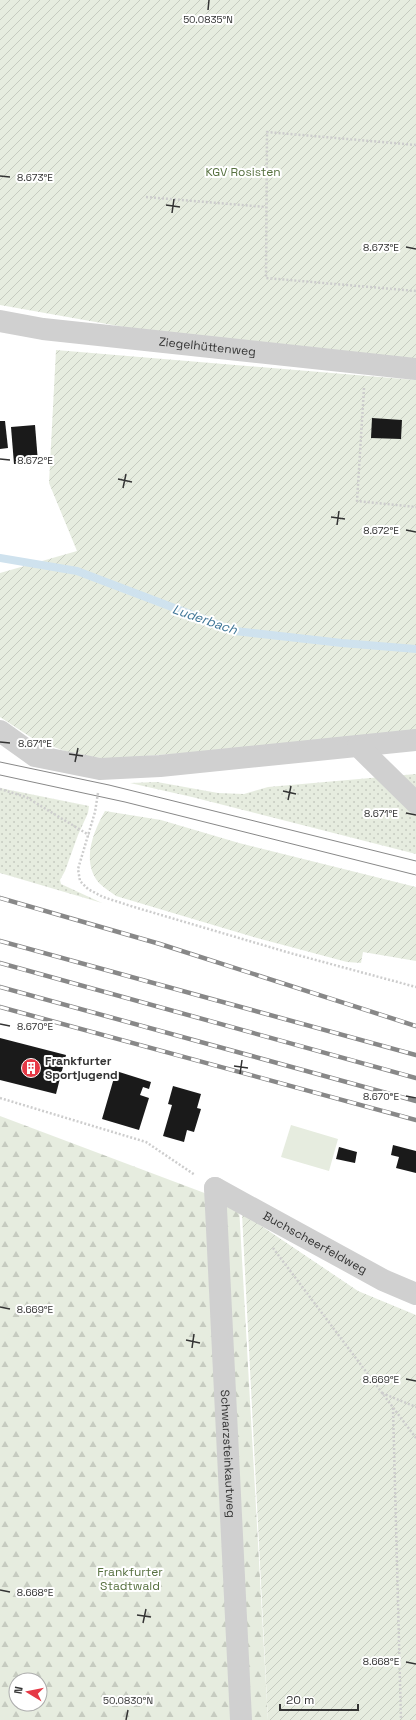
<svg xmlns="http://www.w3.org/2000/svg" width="416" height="1720" font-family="'Space Grotesk',sans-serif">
	<defs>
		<pattern id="grass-dots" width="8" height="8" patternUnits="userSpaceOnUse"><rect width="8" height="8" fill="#e6ecdf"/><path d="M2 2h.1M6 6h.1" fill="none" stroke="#c6cbc0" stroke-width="1.8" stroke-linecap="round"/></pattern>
		<pattern id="forest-firs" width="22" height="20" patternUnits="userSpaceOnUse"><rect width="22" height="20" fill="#e6ecdf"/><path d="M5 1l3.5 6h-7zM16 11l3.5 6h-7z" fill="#c6cbc0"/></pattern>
		<pattern id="garden-furrows" width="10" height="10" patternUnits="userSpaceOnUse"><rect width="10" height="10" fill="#e6ecdf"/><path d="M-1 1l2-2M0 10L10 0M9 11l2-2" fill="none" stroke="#c6cbc0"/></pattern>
	</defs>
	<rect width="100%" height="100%" fill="#fff"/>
	<g fill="url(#grass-dots)">
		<polygon points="416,774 416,854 192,797 130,783 157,782 218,793 244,794 268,787"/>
		<polygon points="0,788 89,806 88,813 78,835 65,871 60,880 61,884 102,903 0,873"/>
	</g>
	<path fill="url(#forest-firs)" fill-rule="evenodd" d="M0,1116L239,1206L268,1720H0ZM16,1680H40V1704H16Z"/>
	<g fill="url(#garden-furrows)">
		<polygon points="0,0 416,0 416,361 197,340 0,305"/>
		<polygon points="56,350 416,380 416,735 108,759 73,754 35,740 0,717 0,573 77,551 49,483"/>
		<path d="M105,811L161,820L239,843L416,887V961L363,952L361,963L347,962L257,938L116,896C111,892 104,888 99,883C81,862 93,832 105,811Z"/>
		<polygon points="242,1213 358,1291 416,1315 416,1720 268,1720"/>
	</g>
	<polygon fill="#e6ecdf" points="291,1125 338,1139 329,1171 281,1157"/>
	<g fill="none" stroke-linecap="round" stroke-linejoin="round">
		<polyline stroke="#cfe2ee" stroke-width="8" points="0,558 77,571 235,631 342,643 416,649"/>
	</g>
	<g fill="#1a1a1a">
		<polygon points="372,418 402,420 401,439 371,438"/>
		<polygon points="0,421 5,421 8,448 0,449"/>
		<polygon points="35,425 38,462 14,464 11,427"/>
		<polygon points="0,1038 66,1055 56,1094 0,1080"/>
		<polygon points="116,1071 151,1082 149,1089 143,1087 140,1095 149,1098 139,1130 102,1119"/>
		<polygon points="173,1086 201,1094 197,1108 201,1109 194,1132 187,1130 184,1142 163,1136 172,1105 168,1104"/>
		<polygon points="393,1145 416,1151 416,1173 396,1168 399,1157 391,1155"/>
		<polygon points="339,1147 357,1152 355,1163 336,1159"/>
	</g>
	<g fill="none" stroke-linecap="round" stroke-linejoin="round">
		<g stroke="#cdcdcd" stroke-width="2.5" stroke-dasharray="2 2" stroke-linecap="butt">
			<polyline points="416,145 267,132 266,278 416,291"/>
			<polyline points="146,197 266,207"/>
			<polyline points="364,388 357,501 416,507"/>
			<polyline points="0,789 26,797 89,835"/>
			<polyline points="98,793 95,812 78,869 80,881 88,889 103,897 134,907 290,953 416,987"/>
			<polyline points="0,1098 146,1142 195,1175"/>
			<polyline points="273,1248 416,1438"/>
			<polyline points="382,1393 416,1407"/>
			<polyline points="393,1408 401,1720"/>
		</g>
		<g stroke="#d0d0d0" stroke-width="22">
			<path id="s1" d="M0,321L43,329L416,369"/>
			<polyline points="0,731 35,756 100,769 160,766 416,740"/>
			<polyline points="358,746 416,803"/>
			<path id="s2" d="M215,1188L241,1720"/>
			<path id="s3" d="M215,1188L383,1280L416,1294"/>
		</g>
		<g stroke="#888" stroke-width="1">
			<polyline points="0,762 109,785 416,861"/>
			<polyline points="0,775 125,802 416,875"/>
		</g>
		<defs>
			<g id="rail">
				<polyline points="0,898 160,944 416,1026"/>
				<polyline points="0,941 416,1055"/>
				<polyline points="0,963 416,1078"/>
				<polyline points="0,987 416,1101"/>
				<polyline points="0,1007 416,1120"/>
			</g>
		</defs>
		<use href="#rail" stroke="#888" stroke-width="4.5"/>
		<use href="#rail" stroke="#fff" stroke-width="3" stroke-dasharray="9" stroke-linecap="butt"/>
	</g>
	<path fill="none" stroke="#333" stroke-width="1.5" d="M208,10L209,0M0,176L10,177M166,205L180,207M172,213L174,199M406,247L416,249M0,459L10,460M118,479L132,482M123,488L126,474M331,517L345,519M337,525L339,511M406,530L416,532M0,742L10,743M69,754L83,756M75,762L78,748M283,791L296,794M288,800L291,786M406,813L416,815M0,1024L10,1026M234,1066L248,1068M240,1074L242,1060M406,1096L416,1098M0,1307L10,1309M186,1340L200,1343M192,1348L194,1334M406,1379L416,1381M0,1590L10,1592M137,1615L151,1617M143,1623L146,1609M406,1662L416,1664M126,1720L128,1710"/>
	<defs>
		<symbol id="building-disc" viewBox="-11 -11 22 22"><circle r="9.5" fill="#e63946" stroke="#fff"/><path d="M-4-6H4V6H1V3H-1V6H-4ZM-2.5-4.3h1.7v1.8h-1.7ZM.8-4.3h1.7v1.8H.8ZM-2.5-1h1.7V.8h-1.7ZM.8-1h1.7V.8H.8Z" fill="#fff"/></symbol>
	</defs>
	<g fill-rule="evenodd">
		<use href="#building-disc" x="20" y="1057" width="22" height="22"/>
	</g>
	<g text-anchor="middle" stroke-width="4" stroke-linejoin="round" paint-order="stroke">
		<g font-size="12" fill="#56703f" stroke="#fff">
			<text x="243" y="176">KGV Rosisten</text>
			<text x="130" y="1576">Frankfurter<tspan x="130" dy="14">Stadtwald</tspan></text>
		</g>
		<g font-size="12" fill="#333" stroke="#fff">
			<text dy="4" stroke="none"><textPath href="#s1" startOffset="209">Ziegelhüttenweg</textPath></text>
			<text dy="4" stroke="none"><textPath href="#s3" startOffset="114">Buchscheerfeldweg</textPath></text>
			<text dy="4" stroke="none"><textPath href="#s2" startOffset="266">Schwarzsteinkautweg</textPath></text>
		</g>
		<g font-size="12" font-weight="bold" fill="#333" stroke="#fff" text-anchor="start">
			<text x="45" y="1065">Frankfurter<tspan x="45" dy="14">Sportjugend</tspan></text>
		</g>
		<g font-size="13" font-style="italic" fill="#3f7597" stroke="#fff">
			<text transform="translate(205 619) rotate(19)" y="5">Luderbach</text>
		</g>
	</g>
	<g font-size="10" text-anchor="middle" fill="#333" stroke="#fff" stroke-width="4" stroke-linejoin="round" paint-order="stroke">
		<text x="208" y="23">50.0835°N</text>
		<text x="35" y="181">8.673°E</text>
		<text x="381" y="251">8.673°E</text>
		<text x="35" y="464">8.672°E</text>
		<text x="381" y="534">8.672°E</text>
		<text x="35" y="747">8.671°E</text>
		<text x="381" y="817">8.671°E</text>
		<text x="35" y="1030">8.670°E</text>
		<text x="381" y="1100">8.670°E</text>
		<text x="35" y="1313">8.669°E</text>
		<text x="381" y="1383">8.669°E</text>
		<text x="35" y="1596">8.668°E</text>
		<text x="381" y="1665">8.668°E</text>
		<text x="128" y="1704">50.0830°N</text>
	</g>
	<g transform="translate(28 1692) rotate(280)"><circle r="19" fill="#ffffff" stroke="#adadad"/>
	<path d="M0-3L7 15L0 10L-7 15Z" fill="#e63946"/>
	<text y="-6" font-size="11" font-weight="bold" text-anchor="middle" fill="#333333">N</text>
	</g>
	<path d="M280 1704v6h78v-6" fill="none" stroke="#333333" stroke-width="2"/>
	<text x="286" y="1704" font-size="12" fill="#333333" stroke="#ffffff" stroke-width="3" paint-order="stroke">20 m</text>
</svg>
